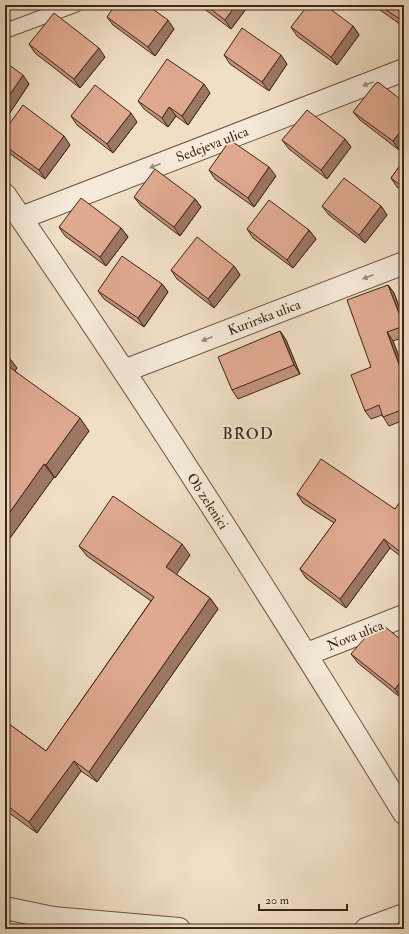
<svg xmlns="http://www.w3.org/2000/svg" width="409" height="934" font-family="'IM FELL Double Pica',serif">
	<rect width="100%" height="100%" fill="#f0dec5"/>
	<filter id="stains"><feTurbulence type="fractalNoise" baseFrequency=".005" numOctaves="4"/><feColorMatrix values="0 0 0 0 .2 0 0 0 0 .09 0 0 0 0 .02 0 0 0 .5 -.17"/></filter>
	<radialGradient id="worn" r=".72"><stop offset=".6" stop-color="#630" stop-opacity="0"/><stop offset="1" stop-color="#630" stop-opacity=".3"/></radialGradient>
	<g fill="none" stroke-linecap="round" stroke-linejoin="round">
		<defs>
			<polyline id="lane" points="5,31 75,5"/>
			<g id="street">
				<path d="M5,195C144,396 276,604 404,813"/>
				<polyline points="21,218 404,70"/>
				<polyline points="124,371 404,263"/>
				<polyline points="307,654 404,616"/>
				<polyline points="5,908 53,918 179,929"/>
				<polyline points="366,929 404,915"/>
			</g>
		</defs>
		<use href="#lane" stroke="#6d5343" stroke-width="16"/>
		<use href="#street" stroke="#6d5343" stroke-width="24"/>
		<use href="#lane" stroke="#f5ead9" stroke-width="14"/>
		<use href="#street" stroke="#f5ead9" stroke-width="22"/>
	</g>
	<g fill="#c1927d" stroke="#412518">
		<polygon points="199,5 249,5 231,29"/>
		<polygon points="373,5 404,5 404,27"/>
		<polygon points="107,17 174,29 155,56 113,25"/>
		<polygon points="353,26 359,35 337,65 297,36 291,27"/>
		<polygon points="29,44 105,57 80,88 35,53"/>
		<polygon points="224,55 287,64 269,91 230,64"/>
		<polygon points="5,62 29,84 9,114 5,111"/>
		<polygon points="210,93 188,125 176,116 168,127 144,109 138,101"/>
		<polygon points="404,102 404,144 399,150 360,120 353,112"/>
		<polygon points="71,116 137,122 113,153 77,125"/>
		<polygon points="5,130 70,145 45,179 5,150"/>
		<polygon points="345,139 351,147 327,179 289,149 282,140"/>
		<polygon points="404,160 404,192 397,187 391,178"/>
		<polygon points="209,170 276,176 254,207 215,179"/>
		<polygon points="134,197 195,199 201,207 180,236 141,206"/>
		<polygon points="322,206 381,206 387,215 365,243 329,215"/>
		<polygon points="59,227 121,228 128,237 106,266 65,236"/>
		<polygon points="247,229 309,230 316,239 293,268 253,238"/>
		<polygon points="234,266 240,275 214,308 177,279 171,270"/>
		<polygon points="162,284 168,292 144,327 104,299 98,291"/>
		<polygon points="388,285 394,293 404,320 404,337 393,341 404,370 404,420 389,426 382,415 371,419 365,411 371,367"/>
		<polygon points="280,331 286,340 300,374 238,399 232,390"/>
		<polygon points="7,355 17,368 15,371 89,431 55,478 54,477 5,545"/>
		<polygon points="297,494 395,509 404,507 404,559 390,548 346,608 306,578 300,569 334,523 303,503"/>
		<polygon points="79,546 190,555 176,574 210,598 218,609 97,782 81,771 37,833 5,810 5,721 46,751 151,601 87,556"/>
		<polygon points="404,642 404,694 401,698 358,663 351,654"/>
	</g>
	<g fill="#9d7766" stroke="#412518">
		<polygon points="236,5 249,5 231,29 225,20"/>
		<polygon points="168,20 174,29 155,56 148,47"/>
		<polygon points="353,26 359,35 337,65 331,57"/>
		<polygon points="99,48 105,57 80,88 74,79"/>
		<polygon points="281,55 287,64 269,91 262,82"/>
		<polygon points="23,75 29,84 9,114 5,108 5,102"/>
		<polygon points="204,84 210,93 188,125 182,116"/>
		<polygon points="169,107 176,116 168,127 162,118"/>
		<polygon points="131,113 137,122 113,153 107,144"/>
		<polygon points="404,127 404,144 399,150 393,141"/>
		<polygon points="64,136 70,145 45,179 39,170"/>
		<polygon points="345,139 351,147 327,179 321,170"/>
		<polygon points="269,167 276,176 254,207 248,198"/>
		<polygon points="195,199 201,207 180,236 174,227"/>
		<polygon points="381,206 387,215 365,243 359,235"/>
		<polygon points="121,228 128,237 106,266 100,257"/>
		<polygon points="309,230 316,239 293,268 287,260"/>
		<polygon points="234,266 240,275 214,308 208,299"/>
		<polygon points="162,284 168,292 144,327 138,318"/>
		<polygon points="388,285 394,293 404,320 404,326"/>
		<polygon points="280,331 286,340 300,374 294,365"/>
		<polygon points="387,332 393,341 404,370 404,376"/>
		<polygon points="7,355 17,368 11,375 5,366 5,358"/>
		<polygon points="80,418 89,431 55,478 46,465"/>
		<polygon points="44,464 54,477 5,545 5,519"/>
		<polygon points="384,539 390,548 346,608 340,599"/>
		<polygon points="182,544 190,555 174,578 166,567"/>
		<polygon points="210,598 218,609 97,782 89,772"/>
		<polygon points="404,677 404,694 401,698 395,689"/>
		<polygon points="74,761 81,771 37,833 29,822"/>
	</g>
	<g fill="#e0aa91" stroke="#412518">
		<polygon points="115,5 147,5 168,20 148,47 107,17"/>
		<polygon points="205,5 236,5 225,20"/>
		<polygon points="308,5 325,5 353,26 331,57 291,27"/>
		<polygon points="379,5 404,5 404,22"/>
		<polygon points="54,13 99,48 74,79 29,44"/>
		<polygon points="242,28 281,55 262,82 224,55"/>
		<polygon points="167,59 204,84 182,116 169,107 162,118 138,101"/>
		<polygon points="5,62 23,75 5,102"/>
		<polygon points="378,82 404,102 404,127 393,141 353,112 375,84"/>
		<polygon points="95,85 131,113 107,144 71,116"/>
		<polygon points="23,105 64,136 39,170 5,146 5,130"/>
		<polygon points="307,110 345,139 321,170 282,140"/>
		<polygon points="230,140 269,167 248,198 209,170"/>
		<polygon points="404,160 404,188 391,178"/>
		<polygon points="155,169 195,199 174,227 134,197"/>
		<polygon points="344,178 381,206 359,235 322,206"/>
		<polygon points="81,198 121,228 100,257 59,227"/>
		<polygon points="269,200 309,230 287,260 247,229"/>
		<polygon points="197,237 234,266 208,299 171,270"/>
		<polygon points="122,256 162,284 138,318 98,291"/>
		<polygon points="388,285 404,326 387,332 403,375 404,375 404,409 383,417 379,405 365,411 351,375 371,367 347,300"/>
		<polygon points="280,331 294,365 232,390 218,357"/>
		<polygon points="5,353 7,355 5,358"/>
		<polygon points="5,364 80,418 46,465 44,464 5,519"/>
		<polygon points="321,459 395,509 399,503 404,507 404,555 384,539 340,599 300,569 336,520 297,494"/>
		<polygon points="113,496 182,544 166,567 210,598 89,772 74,761 29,822 5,804 5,721 46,751 154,597 79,546"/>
		<polygon points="384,626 404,642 404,677 395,689 351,654 370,632"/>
		<polygon points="402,918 404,920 404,929 394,929"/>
	</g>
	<defs><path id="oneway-solid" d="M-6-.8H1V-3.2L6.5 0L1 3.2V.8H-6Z"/></defs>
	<g fill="#9b8878">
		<use href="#oneway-solid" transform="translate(368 84) rotate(159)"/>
		<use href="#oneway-solid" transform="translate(155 166) rotate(159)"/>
		<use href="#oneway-solid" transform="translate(368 277) rotate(159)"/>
		<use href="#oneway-solid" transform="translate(207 339) rotate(159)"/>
	</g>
	<g text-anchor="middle" stroke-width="3.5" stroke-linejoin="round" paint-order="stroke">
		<g font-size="14" fill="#412518" stroke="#f5ead9">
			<text transform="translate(212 144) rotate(-21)" y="5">Sedejeva ulica</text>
			<text transform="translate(264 317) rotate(-21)" y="5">Kurirska ulica</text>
			<text transform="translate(208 501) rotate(57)" y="5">Ob zelenici</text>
			<text transform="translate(355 635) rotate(-22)" y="5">Nova ulica</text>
		</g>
		<g font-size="16" letter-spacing="1" fill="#412518" stroke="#f5ead9">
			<text x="248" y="439">BROD</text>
		</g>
	</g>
	<rect width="409" height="934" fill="none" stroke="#f0dec5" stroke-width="20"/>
	<rect x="6" y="6" width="397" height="922" fill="none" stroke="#412518" stroke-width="2"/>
	<rect x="10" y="10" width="389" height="914" fill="none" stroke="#412518"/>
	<path d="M259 904v6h88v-6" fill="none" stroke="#412518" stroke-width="2"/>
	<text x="265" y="904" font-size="12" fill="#412518" stroke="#f5ead9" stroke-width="3" paint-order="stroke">20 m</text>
	<rect width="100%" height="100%" filter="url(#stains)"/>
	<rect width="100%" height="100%" fill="url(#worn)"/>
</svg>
